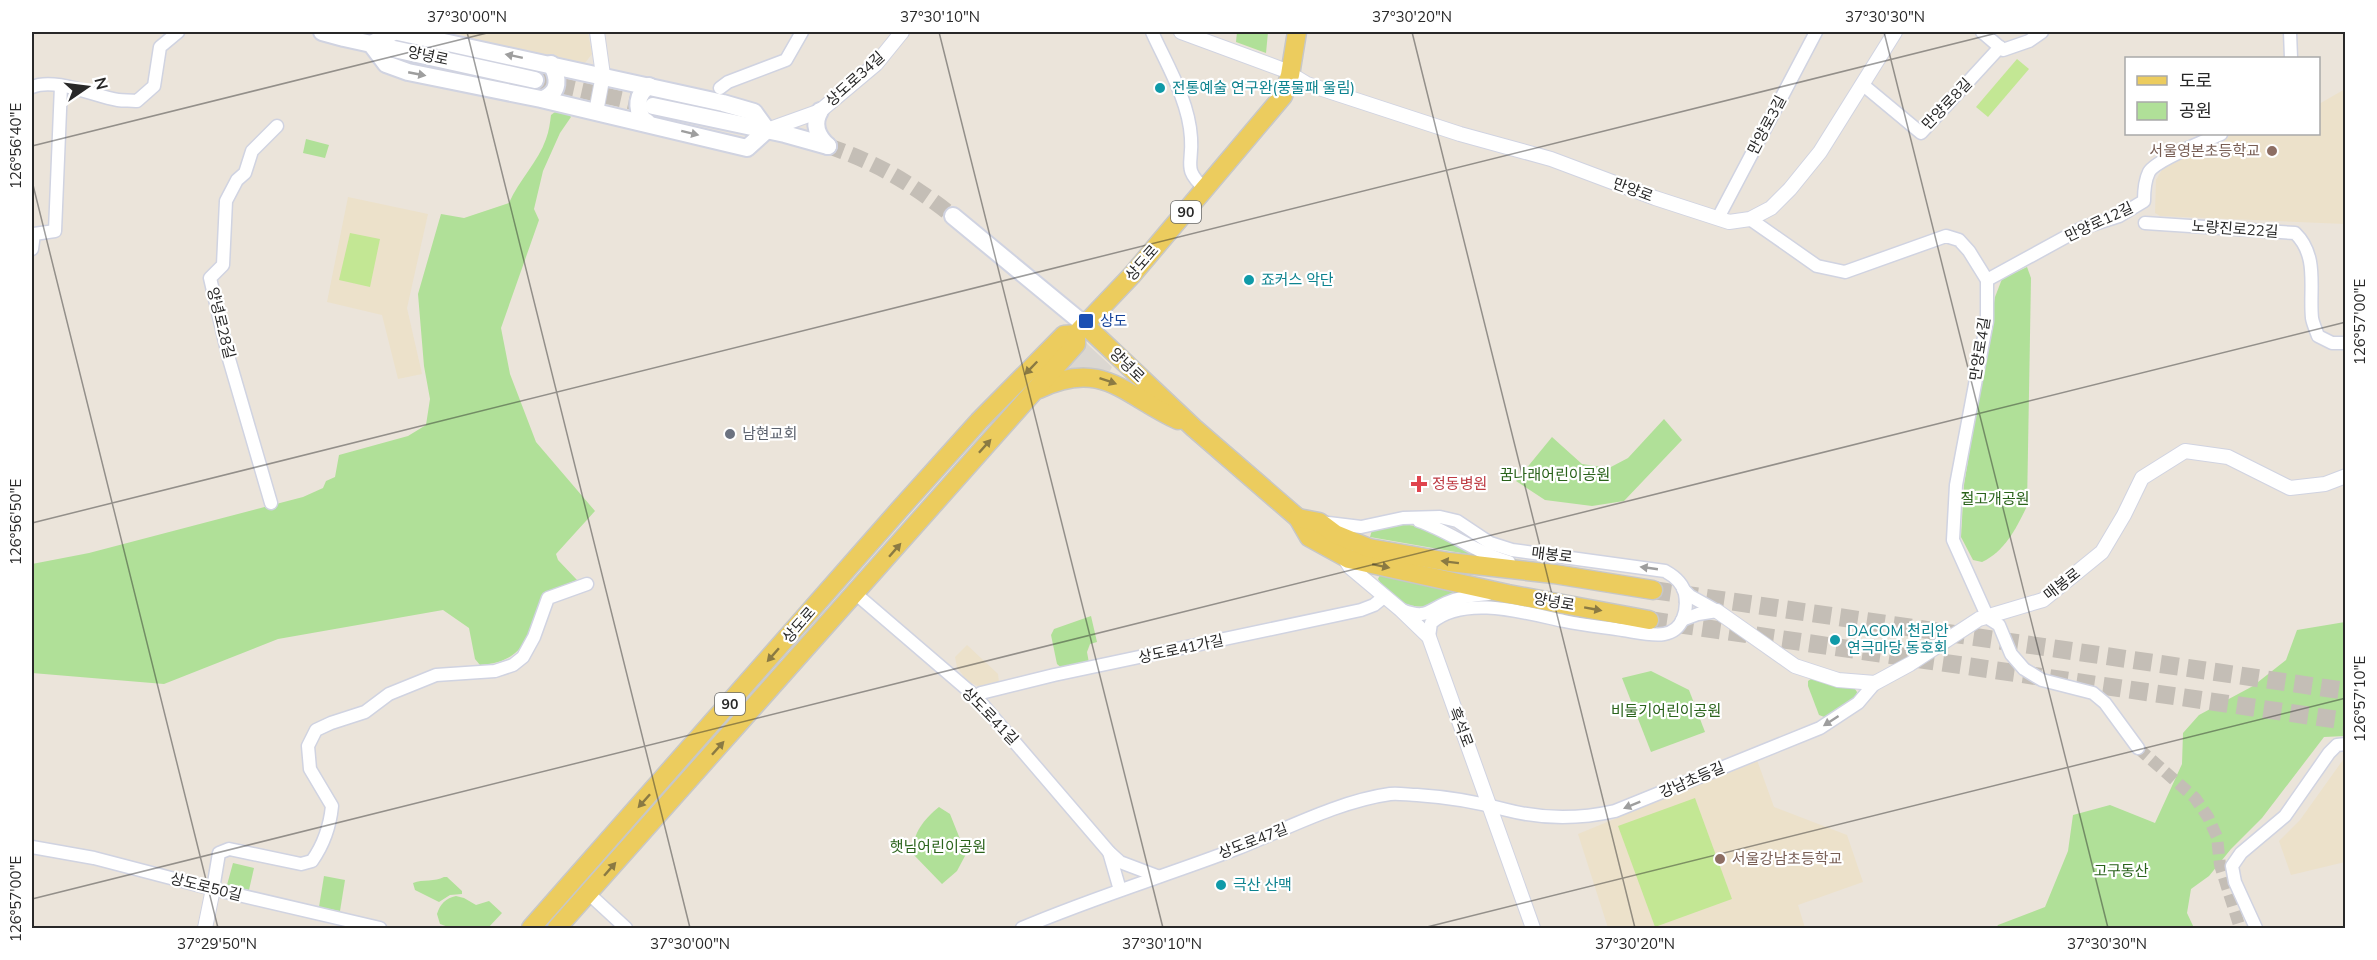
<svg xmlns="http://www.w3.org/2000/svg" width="2377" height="960" font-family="Mulish,'Noto Sans KR',sans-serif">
	<rect width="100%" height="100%" fill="#ebe4da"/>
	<g fill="#ece1ca">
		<polygon points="453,32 588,32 592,54 581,68 539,60"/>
		<polygon points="2345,89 2345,224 2160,216 2155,213 2156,180 2163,168 2233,134 2318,134 2319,104"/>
		<polygon points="348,197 428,214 407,308 422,374 398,379 382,315 327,302"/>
		<polygon points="967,645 998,674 999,682 978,686 967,681 957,667 955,657"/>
		<polygon points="2345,757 2345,862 2291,875 2279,841 2300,820"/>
		<polygon points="1757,760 1774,807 1847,835 1863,882 1798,905 1805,928 1608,928 1578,834"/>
	</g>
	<g fill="#b0e098">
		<polygon points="1237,32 1268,32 1266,53 1236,42"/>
		<path d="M555,112L568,113L571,117L560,133L543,171L534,209L539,220L501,328L510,374L536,442L595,511L556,554L558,560L577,580L546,592C531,630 528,662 480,665L475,659L469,628L443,610L278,639L164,684L32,673V564L89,553L303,497L323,488L326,481L335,477L339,455L408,436L426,425L430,399L424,366L418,294L441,214L464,218L509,203C519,180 538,162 546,139C549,131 550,123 551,115Z"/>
		<polygon points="306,139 329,145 325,158 303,153"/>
		<path d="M2027,267L2031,278L2027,506C2016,529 2005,551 1982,562L1973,560L1961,537L1964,485L1995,297L2002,279Z"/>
		<polygon points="1664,419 1682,440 1624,501 1592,506 1545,500 1516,481 1552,437 1582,464 1609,468 1628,458"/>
		<polygon points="1405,524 1442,532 1472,553 1467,554 1370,537 1372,530"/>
		<path d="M1380,575L1452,590L1453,594C1426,616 1395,608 1378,579Z"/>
		<polygon points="1091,616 1097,642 1090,644 1087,652 1089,663 1063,669 1057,664 1051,635 1054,629"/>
		<polygon points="2345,622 2345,736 2324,737 2262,818 2231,849 2209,876 2191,889 2187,913 2194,928 1996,928 1998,925 2045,907 2068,851 2073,815 2110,805 2155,823 2182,764 2183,733 2199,715 2253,686 2286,660 2297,630"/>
		<polygon points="1651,671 1689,690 1705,732 1651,752 1622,678"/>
		<polygon points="1811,679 1853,686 1857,692 1856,697 1827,718 1819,715 1808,686 1808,681"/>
		<path d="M939,807L950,814L966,854L957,871L942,884L912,853C913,833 924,819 939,807Z"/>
		<polygon points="233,863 254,868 249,890 227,885"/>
		<polygon points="324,876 345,880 340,911 319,907"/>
		<path d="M444,877H447L462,891V894L450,895L439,902L415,890L413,883C423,879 435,882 444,877Z"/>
		<path d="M456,896L464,898L476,905L489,901L502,913L488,928H451L440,924L437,914C440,904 446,898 456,896Z"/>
	</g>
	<g fill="#c3e794">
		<polygon points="2017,59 2029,69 1988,117 1976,107"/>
		<polygon points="350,233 380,239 370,287 339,280"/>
		<polygon points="1695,798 1732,899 1655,927 1618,826"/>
	</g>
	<polygon fill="#dbd7d1" points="1085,342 1112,367 1110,371 1084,368 1063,369"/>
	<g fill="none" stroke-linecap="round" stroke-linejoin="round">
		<polyline stroke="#c4beb6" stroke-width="12" stroke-dasharray="12 6" stroke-linecap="butt" points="2138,748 2195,798 2208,817 2217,837 2220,865 2240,928"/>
		<g stroke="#c4beb6" stroke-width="16" stroke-dasharray="16 8" stroke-linecap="butt">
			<polyline points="535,80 652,106"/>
			<path d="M828,146C880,164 910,183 953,216"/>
		</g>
		<g stroke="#c4beb6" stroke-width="18" stroke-dasharray="18 9" stroke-linecap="butt">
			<polyline points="1653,590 2346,691"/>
			<polyline points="1649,620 2346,721"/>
		</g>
		<defs>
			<g id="minor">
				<path d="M1152,32C1167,65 1189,101 1191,138C1193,165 1182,168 1205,189"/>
				<polyline points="1982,32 2003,50 2029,41 2042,32"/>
				<polyline points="2290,32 2291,58"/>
				<polyline points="1862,84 1921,133 2000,47"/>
				<path d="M32,87C55,77 94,96 118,100C124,101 131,100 137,101L154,86L160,47L178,32"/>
				<polyline points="720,88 728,82 786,60 802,32"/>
				<polyline points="1718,218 1816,32"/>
				<polyline points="1750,219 1817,266 1845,272 1946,236 1959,240 1969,251 1987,280 1987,321 1956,485 1953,540 1988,618 1999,625 2011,654 2024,669 2042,680 2093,693 2105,703 2138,748"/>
				<path d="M2145,223L2295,233C2319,256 2309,289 2312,318C2313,324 2316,330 2318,336L2332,343H2346"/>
				<polyline points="32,249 34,234 55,231 61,86"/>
				<path d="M1987,280L2082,228L2119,216L2144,201C2144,192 2145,180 2149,172C2156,160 2207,140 2221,134"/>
				<polyline points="271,503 229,359 210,278 223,265 226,201 237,180 245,173 252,151 277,126"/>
				<path d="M1419,521C1451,532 1476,553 1509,562"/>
				<path d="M1320,522L1361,527L1403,518L1440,517L1457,521L1490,543L1512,550L1665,571C1674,576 1683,583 1685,594C1688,610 1683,631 1664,634C1652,636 1636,632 1623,630C1603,627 1583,625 1564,621C1526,613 1464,594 1431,623L1429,637"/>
				<polyline points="1683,589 1690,596 1717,611"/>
				<polyline points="856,594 976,697 1109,852 1120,862 1157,876"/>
				<path d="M1402,610C1426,619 1426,612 1446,603C1459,597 1474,595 1488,594"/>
				<polyline points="1682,620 1698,614 1717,611"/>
				<polyline points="976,697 981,693 1054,675 1361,610 1374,605 1385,596"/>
				<polyline points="32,847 94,858 213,889 380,928"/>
				<polyline points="1109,852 1120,890"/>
				<path d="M213,889L219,853L229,849L301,864L312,861C324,844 330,826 332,806L310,769L308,746L316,730L331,723L365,712L389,694L436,675L495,671L513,665L523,657L534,637L548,598L587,584"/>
				<polyline points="588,893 626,928"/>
				<path d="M1022,928C1092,898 1165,876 1236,849C1284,830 1339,801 1390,794C1399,793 1409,795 1417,795C1449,797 1477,802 1507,810C1542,819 1580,819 1615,811L1820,728L1858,703L1875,683"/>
				<polyline points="2256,928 2235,882 2232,866 2241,853 2285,816 2329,753 2337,745 2346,744"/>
			</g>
			<g id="tertiary">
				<polyline points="1181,32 1284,70 1307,84 1460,134 1551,159 1655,198 1729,222 1750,219 1771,208 1790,189 1820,152 1895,32"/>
				<polyline points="596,112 603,75 597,32"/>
				<polyline points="767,130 820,111 876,64 902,32"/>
				<polyline points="1343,556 1351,568 1401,610 1429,637 1533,928"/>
				<polyline points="1717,611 1795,666 1838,680 1875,683 1910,664 1979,619 2043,600 2102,552 2124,515 2142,478 2185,451 2228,457 2290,488 2325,484 2346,476"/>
				<polyline points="205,928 213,889"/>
			</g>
			<g id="secondary">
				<polyline points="322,32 344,38 535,80"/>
				<polyline points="394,32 371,44 386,64 408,72 541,99 747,148 767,130"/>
				<polyline points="398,32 723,103 754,112 767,130"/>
				<path d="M543,99C560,92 559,78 551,64"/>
				<polyline points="653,106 785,134 828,146"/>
				<path d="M820,111C812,124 818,137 828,146"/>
				<path d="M647,122L643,120C636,108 636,94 649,86"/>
				<polyline points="953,216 1085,325"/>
			</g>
			<g id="primary">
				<polyline points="1085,325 1194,428 1298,518 1309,537 1349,559 1508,594 1649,620"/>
				<path d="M1039,389C1103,358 1125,396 1178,420"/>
				<polyline points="1298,518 1319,522 1335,534 1369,548 1449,562 1554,574 1653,590"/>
				<polyline points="531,928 899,510 979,421 1064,335 1076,334 1132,275 1283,96 1290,75 1297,32"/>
				<polyline points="557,928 1076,344 1076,334"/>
			</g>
		</defs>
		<use href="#minor" stroke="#d0d3e1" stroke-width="15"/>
		<use href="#tertiary" stroke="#d0d3e1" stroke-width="16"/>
		<use href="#secondary" stroke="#d0d3e1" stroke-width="20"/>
		<use href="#primary" stroke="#c7c7c7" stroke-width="21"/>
		<use href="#minor" stroke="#fff" stroke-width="12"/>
		<use href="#tertiary" stroke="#fff" stroke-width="14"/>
		<use href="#secondary" stroke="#fff" stroke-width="16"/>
		<use href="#primary" stroke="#eccc5e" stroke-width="18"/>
	</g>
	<defs><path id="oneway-solid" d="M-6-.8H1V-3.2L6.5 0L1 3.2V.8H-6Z" transform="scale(1.5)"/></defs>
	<g fill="#9e9e9e">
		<use href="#oneway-solid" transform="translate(514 56) rotate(-168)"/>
		<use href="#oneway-solid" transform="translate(417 74) rotate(11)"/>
		<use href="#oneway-solid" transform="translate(690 133) rotate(14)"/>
		<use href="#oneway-solid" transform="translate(1649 568) rotate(-172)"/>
		<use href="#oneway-solid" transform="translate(1831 721) rotate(147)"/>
		<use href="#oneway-solid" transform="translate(1632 805) rotate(158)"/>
	</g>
	<g fill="#8a7a43">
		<use href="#oneway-solid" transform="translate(1031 368) rotate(134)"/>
		<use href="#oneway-solid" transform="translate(1108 381) rotate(19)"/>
		<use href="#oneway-solid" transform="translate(985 446) rotate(-48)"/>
		<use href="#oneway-solid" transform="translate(895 550) rotate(-49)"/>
		<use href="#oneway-solid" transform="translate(1450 562) rotate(-173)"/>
		<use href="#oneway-solid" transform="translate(1381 566) rotate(12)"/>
		<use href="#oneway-solid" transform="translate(1593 609) rotate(10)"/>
		<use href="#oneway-solid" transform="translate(773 655) rotate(131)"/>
		<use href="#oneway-solid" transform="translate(718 748) rotate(-48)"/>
		<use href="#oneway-solid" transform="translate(644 801) rotate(132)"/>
		<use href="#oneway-solid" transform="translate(610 869) rotate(-49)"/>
	</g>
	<path fill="none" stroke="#282828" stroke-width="1.5" stroke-opacity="0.45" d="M467,32L690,928M939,32L1163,928M1412,32L1635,928M1884,32L2108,928M32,146L491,32M32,181L218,928M32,523L2001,32M32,899L2346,322M1423,928L2346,698"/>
	<g fill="#0f9aa8" stroke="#fff" stroke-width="2">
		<circle cx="1160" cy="88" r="6"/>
		<circle cx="1249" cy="280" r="6"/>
		<circle cx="1835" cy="640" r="6"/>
		<circle cx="1221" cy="885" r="6"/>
	</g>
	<g fill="#8d6e63" stroke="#fff" stroke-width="2">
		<circle cx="2272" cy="151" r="6"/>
		<circle cx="1720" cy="859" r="6"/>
	</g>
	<rect fill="#1a4fb4" stroke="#fff" stroke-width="2" x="1078" y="313" width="16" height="16" rx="3"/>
	<circle fill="#6b7280" stroke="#fff" stroke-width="2" cx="730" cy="434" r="6"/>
	<path fill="#e0444e" stroke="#fff" stroke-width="2" d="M1416 475h6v6h6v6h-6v6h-6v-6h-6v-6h6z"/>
	<g text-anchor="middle" stroke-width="4.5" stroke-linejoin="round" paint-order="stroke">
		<g fill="#fff" stroke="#686868" stroke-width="1.5">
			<rect x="1171" y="201" width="30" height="22" rx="4.5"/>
			<rect x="715" y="693" width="30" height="22" rx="4.5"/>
		</g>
		<g font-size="14" font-weight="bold" fill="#282828">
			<text x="1186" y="217">90</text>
			<text x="730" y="709">90</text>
		</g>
		<g font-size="15" fill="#282828" stroke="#fff">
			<text transform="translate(428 56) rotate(12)" y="5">양녕로</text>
			<text transform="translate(855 79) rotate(-42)" y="5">상도로34길</text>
			<text transform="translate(1947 104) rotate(-46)" y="5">만양로8길</text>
			<text transform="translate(1767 125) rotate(-62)" y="5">만양로3길</text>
			<text transform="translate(1633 190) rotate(20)" y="5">만양로</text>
			<text transform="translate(2099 222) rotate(-25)" y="5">만양로12길</text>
			<text transform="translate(2235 229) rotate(4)" y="5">노량진로22길</text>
			<text transform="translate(1142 263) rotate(-49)" y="5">상도로</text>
			<text transform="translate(221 323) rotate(76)" y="5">양녕로28길</text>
			<text transform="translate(1980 349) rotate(-81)" y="5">만양로4길</text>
			<text transform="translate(1127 365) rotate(44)" y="5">양녕로</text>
			<text transform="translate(1552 555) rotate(7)" y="5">매봉로</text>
			<text transform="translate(2062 584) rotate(-38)" y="5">매봉로</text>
			<text transform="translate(1554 602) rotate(10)" y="5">양녕로</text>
			<text transform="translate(799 625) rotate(-49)" y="5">상도로</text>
			<text transform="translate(1181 649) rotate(-12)" y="5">상도로41가길</text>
			<text transform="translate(990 716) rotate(46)" y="5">상도로41길</text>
			<text transform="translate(1461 727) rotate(69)" y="5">흑석로</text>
			<text transform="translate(1692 780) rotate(-23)" y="5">강남초등길</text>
			<text transform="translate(1253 841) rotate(-21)" y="5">상도로47길</text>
			<text transform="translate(206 887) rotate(14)" y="5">상도로50길</text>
		</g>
		<g font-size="15" fill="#0d838f" stroke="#fff" text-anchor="start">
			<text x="1172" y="93">전통예술 연구완(풍물패 울림)</text>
			<text x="1261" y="285">죠커스 악단</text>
			<text x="1847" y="636">DACOM 천리안<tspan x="1847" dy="17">연극마당 동호회</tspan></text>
			<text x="1233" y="890">극산 산맥</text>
		</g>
		<g font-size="15" fill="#785e54" stroke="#fff" text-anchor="end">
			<text x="2260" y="156">서울영본초등학교</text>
			<text x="1732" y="864" text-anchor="start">서울강남초등학교</text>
		</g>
		<g font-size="15" fill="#164399" stroke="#fff" text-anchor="start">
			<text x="1100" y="326">상도</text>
		</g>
		<g font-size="15" fill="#5b616d" stroke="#fff" text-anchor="start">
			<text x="742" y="439">남현교회</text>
		</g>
		<g font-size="15" fill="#2a631b" stroke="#fff">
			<text x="1555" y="480">꿈나래어린이공원</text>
			<text x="1995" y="504">절고개공원</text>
			<text x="1666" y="716">비둘기어린이공원</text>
			<text x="938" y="852">햇님어린이공원</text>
			<text x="2121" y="876">고구동산</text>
		</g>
		<g font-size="15" fill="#be3a42" stroke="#fff" text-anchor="start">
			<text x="1432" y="489">정동병원</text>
		</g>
	</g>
	<rect width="2377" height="960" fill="none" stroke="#ffffff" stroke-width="66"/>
	<rect x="2125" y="57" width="195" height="78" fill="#ffffff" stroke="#a9a9a9" stroke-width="1.5"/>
	<rect x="2137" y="76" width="30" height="9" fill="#eccc5e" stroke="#a9a9a9" stroke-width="1.5"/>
	<text x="2179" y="87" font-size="18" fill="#282828">도로</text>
	<rect x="2137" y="102" width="30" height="18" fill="#b0e098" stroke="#a9a9a9" stroke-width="1.5"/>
	<text x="2179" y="117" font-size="18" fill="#282828">공원</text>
	<g transform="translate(87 87) rotate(76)" stroke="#ffffff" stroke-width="4.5" paint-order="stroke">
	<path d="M0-4.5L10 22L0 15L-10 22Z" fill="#282828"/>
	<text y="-9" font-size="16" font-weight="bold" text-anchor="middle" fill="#282828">N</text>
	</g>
	<rect x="33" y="33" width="2311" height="894" fill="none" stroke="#282828" stroke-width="2"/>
	<g font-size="15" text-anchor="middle" fill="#282828">
		<text x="467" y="22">37°30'00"N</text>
		<text x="940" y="22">37°30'10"N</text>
		<text x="1412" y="22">37°30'20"N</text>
		<text x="1885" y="22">37°30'30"N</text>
		<text transform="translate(16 146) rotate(-90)" y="5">126°56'40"E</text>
		<text transform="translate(2360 322) rotate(-90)" y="5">126°57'00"E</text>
		<text transform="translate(16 522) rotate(-90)" y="5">126°56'50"E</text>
		<text transform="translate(2360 699) rotate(-90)" y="5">126°57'10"E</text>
		<text transform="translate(16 899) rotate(-90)" y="5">126°57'00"E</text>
		<text x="217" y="949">37°29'50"N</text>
		<text x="690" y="949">37°30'00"N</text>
		<text x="1162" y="949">37°30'10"N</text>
		<text x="1635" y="949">37°30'20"N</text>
		<text x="2107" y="949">37°30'30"N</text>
	</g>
</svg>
